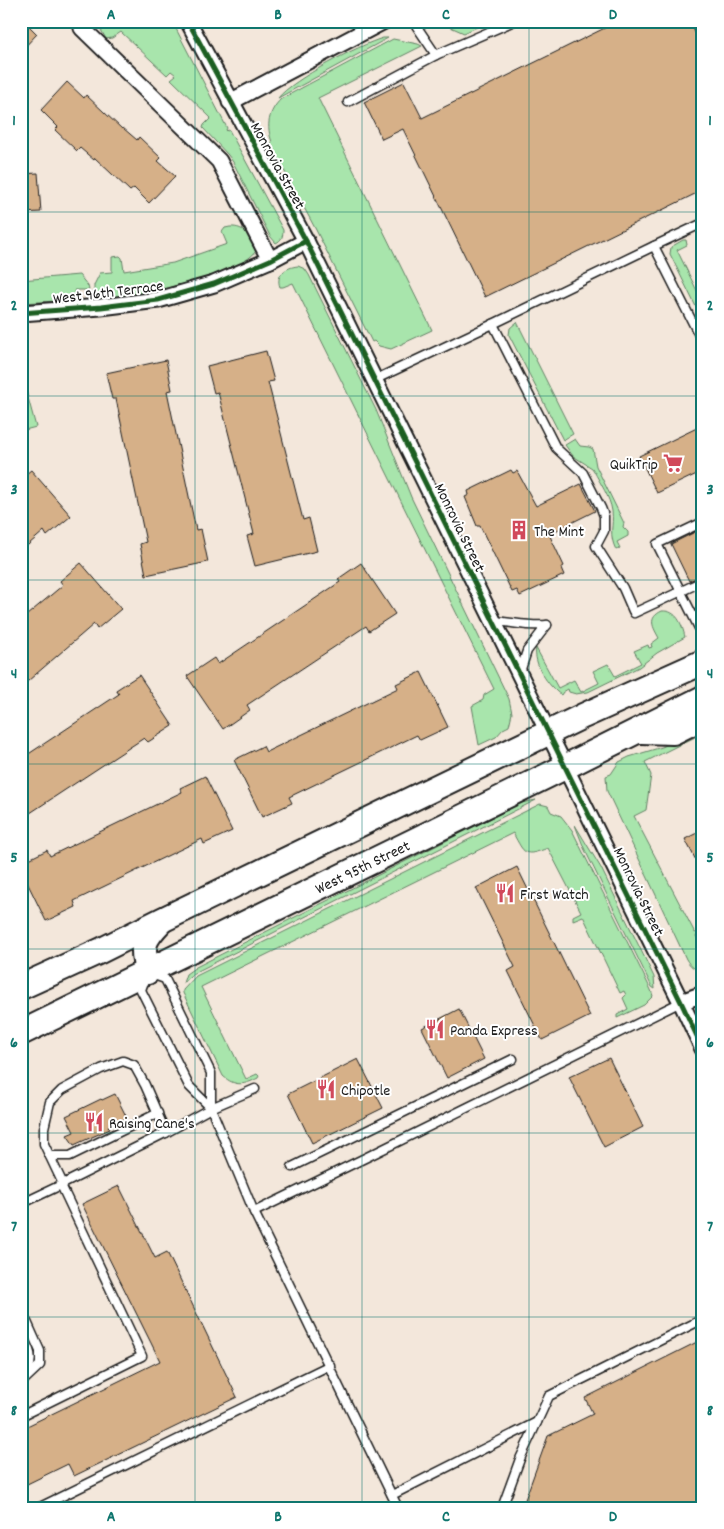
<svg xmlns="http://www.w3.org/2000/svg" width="724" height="1529" font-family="Dekko,sans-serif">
	<rect width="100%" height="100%" fill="#f3e7db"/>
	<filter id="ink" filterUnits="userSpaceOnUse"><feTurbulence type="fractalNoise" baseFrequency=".02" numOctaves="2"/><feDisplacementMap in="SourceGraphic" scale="10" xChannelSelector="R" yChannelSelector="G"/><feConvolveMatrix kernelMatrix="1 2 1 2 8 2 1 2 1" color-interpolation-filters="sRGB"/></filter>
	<g filter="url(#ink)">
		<g fill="#a8e5ac" stroke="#628064">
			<path d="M101,21H172L227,128L226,130L227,131L229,130L283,230C283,236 282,240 276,243L270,236L233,162L228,155L203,128L204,125L211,118L171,79L176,75L171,71L167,75L121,32L112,38L106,39L101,30Z"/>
			<polygon points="437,21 490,21 464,33"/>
			<path d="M383,38H388L278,98C293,79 359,45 383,38Z"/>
			<path d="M393,39L418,44L422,46L318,98L432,330L391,349L379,346L374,341L372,342L316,230L270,144L272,142C266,126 268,112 281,99Z"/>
			<path d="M230,227C245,226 252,237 256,251C242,272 167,289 141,293C126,296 110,297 94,298V285L100,273L112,272V257L120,256L122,258L124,271L173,263L227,244L222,232L225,228Z"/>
			<polygon points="683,240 686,240 687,245 677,250 703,303 703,321 670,254 671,247"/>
			<path d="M298,266L305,269L309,275L376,410L411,497L509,699L512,713L509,726L503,729L496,737L479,745L472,706L483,700L484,695L494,689L293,283L283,287H280C275,274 287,267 298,266Z"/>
			<polygon points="79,275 88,286 89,290 75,290 75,300 21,303 21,280"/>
			<polygon points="517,322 573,434 563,440 509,335 510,328"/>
			<polygon points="21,372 36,427 21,431"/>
			<path d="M575,439L580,446L589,447L593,449L596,466L624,523L623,527L628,532V536L617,542L620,548L616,550C608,533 614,527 612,511C610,497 600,483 594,471L592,468L573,456L565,445Z"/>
			<path d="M662,611C677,610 682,624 685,637L657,653L639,667L588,692L576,694L569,692L568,689L563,692L561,695C548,686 533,664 536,648L558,688L574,680L581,692L599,683L593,671L608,664L615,676L641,663L634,651L648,645L649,648L652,647L651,644L659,638C653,627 647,618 662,611Z"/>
			<path d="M703,728V733L645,762L651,775L646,810L634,816L695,933L703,929V932L696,936L703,949V969C695,971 690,966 686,959L607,791L606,776L611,774L619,762L629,757L662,747Z"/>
			<polygon points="536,800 196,972 183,983 186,974 196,967 509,809 521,803"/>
			<path d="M540,804L548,806L551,812L561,816L572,830L651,990L653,996L644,1005L617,1018V1015L628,1009L623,998L626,995L624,991L620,993L583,916L573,920V916L581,912L548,848C524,857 525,855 513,833L201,987L246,1079L257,1074L259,1076L258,1078C245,1085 235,1087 223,1076L183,993V990L196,976Z"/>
			<polygon points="575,825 601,868 654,977 655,989 652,987 584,848"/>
		</g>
		<g fill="#d6b088" stroke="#1c1c1c">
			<polygon points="21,21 24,21 37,34 21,51"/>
			<polygon points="619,21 689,21 703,48 703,190 485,297 403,129 382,139 364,102 404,82 422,118"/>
			<polygon points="67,82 84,98 86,95 122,129 123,128 137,140 139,137 161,158 158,161 175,176 149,203 134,188 130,191 95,158 94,160 80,148 77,151 55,130 58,127 41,110"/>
			<polygon points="38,173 41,212 21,213 21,174"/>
			<polygon points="266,351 274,381 268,382 303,520 309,518 317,551 255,566 247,536 254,534 218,392 214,393 207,366"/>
			<polygon points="166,360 172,390 167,391 196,530 201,529 208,562 146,575 140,544 146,542 116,399 112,399 106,373"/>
			<polygon points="703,425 703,471 657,493 639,456"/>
			<polygon points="31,470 71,516 47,536 44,531 21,551 21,478"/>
			<polygon points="511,470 513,473 517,471 536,506 581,484 595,511 549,534 564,566 561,568 564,575 520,596 517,590 512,592 480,526 477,526 465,497 469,495 468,491"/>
			<polygon points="703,528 703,575 689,581 671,544"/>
			<polygon points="81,563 121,609 97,629 94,624 21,687 21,620 63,585 60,581"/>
			<polygon points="361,563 395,614 369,631 366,626 247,705 250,710 223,729 187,676 214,658 218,664 340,582 338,579"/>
			<polygon points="421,672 448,727 420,740 417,735 289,797 292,803 262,817 234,760 263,746 266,752 398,688 396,684"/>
			<polygon points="139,675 173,726 148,742 144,738 21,819 21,759 119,694 116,690"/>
			<polygon points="205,776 232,831 204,844 202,839 74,901 76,907 46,921 21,870 21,863 47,850 50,856 182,792 180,788"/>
			<polygon points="703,830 703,874 685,839"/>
			<polygon points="517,867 590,1016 542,1040 508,971 515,967 476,888"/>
			<polygon points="459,1009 484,1059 447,1078 422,1028"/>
			<polygon points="609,1058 643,1127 604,1147 569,1077"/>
			<polygon points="358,1059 383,1108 312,1143 288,1094"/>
			<polygon points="115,1094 127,1118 108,1126 110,1129 74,1145 67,1135 74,1132 66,1116 101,1099 102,1100"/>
			<polygon points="119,1186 155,1258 167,1252 237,1397 74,1476 68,1464 21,1487 21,1429 160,1361 82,1204"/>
			<polygon points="703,1339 703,1508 522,1508 548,1436 593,1414 585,1398"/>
		</g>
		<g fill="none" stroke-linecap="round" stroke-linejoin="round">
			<defs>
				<g id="lane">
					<polyline points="413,21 436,55"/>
					<polyline points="348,102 438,54 514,21"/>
					<polyline points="703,223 654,246 703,343"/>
					<polyline points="493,324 654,246"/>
					<polyline points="374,380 493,324 556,448 583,473 601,508 604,516 604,531 596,546 623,588 633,611"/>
					<polyline points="703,522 657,544 703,636"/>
					<polyline points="634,613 703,581"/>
					<path d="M493,621C512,622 529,627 547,625"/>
					<polyline points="520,672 527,651 547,625"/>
					<polyline points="154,975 165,979 211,1073 211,1108 254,1212 398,1508"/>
					<polyline points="145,979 141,990 189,1086 211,1108"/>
					<polyline points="50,1156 70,1156 158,1113"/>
					<polyline points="292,1167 513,1059"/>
					<polyline points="63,1184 44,1144 44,1128 50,1102 62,1090 101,1069 123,1061 134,1065 145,1085 166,1133"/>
					<polyline points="61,1185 169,1131 211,1108 255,1089"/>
					<polyline points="21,1204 61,1185 142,1356 21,1416"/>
					<polyline points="254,1212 367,1157 681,1002"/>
					<polyline points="21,1317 27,1322 40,1351 40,1365 23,1381"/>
					<path d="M21,1335C30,1349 35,1359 26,1374"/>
					<polyline points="392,1495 537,1422"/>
					<polyline points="38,1508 330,1365"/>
					<polyline points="502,1508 520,1459 549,1396 703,1319"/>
				</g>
				<g id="street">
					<polyline points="86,21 82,28 219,161 270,260"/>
					<polyline points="188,21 306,241 681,1002 703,1049"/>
					<polyline points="230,102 384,21"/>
					<polyline points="21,313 101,307 158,300 214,284 270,260 306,241"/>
					<polyline points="681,1002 703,994"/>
				</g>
				<g id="primary">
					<polyline points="641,731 673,732 703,717"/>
					<path d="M147,972C142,946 141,942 160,922"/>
					<polyline points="21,987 100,951 162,920 583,716 703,662"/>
					<polyline points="21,1033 565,767 703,698"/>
				</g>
			</defs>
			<use href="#lane" stroke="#1c1c1c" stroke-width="11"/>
			<use href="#street" stroke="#1c1c1c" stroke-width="19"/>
			<use href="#primary" stroke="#1c1c1c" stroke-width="28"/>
			<use href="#lane" stroke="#fff" stroke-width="8"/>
			<use href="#street" stroke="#fff" stroke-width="15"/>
			<use href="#primary" stroke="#fff" stroke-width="24"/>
			<defs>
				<g id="cycleway">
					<polyline points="188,21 306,241 681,1002 703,1049"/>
					<polyline points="21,313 101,307 158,300 214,284 270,260 306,241"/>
				</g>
			</defs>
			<use href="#cycleway" stroke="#fff" stroke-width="8"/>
			<use href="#cycleway" stroke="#1b5e20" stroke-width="5"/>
		</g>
	</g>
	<path fill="none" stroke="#0f766e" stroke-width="1" stroke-opacity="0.55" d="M195,21V1508M362,21V1508M529,21V1508M21,212H703M21,396H703M21,580H703M21,764H703M21,949H703M21,1133H703M21,1317H703"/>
	<defs>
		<symbol id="supermarket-bare" viewBox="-9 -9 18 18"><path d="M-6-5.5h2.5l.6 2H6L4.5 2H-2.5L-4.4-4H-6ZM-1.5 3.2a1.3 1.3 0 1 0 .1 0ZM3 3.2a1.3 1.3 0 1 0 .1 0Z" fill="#d1495b" stroke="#fff" stroke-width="2.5" paint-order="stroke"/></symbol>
		<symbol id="building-bare" viewBox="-9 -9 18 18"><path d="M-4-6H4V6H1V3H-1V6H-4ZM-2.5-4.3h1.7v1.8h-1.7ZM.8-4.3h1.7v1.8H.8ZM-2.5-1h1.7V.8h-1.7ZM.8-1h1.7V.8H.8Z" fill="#d1495b" stroke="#fff" stroke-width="2.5" paint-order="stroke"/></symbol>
		<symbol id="restaurant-bare" viewBox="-9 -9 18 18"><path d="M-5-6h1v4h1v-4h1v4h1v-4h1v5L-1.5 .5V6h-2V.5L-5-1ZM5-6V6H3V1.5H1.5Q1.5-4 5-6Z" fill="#d1495b" stroke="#fff" stroke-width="2.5" paint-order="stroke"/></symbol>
	</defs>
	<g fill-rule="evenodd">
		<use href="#supermarket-bare" x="659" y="449" width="28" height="28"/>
		<use href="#building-bare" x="505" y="516" width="28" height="28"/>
		<use href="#restaurant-bare" x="491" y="879" width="28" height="28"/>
		<use href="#restaurant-bare" x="421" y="1015" width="28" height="28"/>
		<use href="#restaurant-bare" x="312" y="1075" width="28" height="28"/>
		<use href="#restaurant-bare" x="80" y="1108" width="28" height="28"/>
	</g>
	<g text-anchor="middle" stroke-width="4" stroke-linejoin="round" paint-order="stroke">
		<g font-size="16" fill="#1c1c1c" stroke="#fff">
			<text transform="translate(279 165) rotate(61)" y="6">Monrovia Street</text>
			<text transform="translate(108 291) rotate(-7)" y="6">West 96th Terrace</text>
			<text transform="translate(461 527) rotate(64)" y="6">Monrovia Street</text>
			<text transform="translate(362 866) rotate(-26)" y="6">West 95th Street</text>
			<text transform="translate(640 891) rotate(64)" y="6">Monrovia Street</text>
		</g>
		<g font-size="16" fill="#1c1c1c" stroke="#fff" text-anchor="start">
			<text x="658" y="469" text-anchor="end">QuikTrip</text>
			<text x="534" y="536">The Mint</text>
			<text x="520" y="899">First Watch</text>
			<text x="450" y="1035">Panda Express</text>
			<text x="341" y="1095">Chipotle</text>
			<text x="109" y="1128">Raising Cane's</text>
		</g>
	</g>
	<rect width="724" height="1529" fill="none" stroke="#fff" stroke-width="55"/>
	<rect x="28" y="28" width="668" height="1474" fill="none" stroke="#0f766e" stroke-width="2"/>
	<g font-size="16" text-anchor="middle" font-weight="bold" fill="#0f766e">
		<text x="111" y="19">A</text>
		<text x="278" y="19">B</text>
		<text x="446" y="19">C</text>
		<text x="613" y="19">D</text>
		<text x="14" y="125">1</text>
		<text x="710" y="125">1</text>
		<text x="14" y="310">2</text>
		<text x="710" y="310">2</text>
		<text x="14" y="494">3</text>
		<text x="710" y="494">3</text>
		<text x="14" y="678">4</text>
		<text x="710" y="678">4</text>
		<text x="14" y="862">5</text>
		<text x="710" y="862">5</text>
		<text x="14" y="1047">6</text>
		<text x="710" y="1047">6</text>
		<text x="14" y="1231">7</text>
		<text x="710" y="1231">7</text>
		<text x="14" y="1415">8</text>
		<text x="710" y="1415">8</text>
		<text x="111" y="1521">A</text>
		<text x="278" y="1521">B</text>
		<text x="446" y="1521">C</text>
		<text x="613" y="1521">D</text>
	</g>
</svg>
